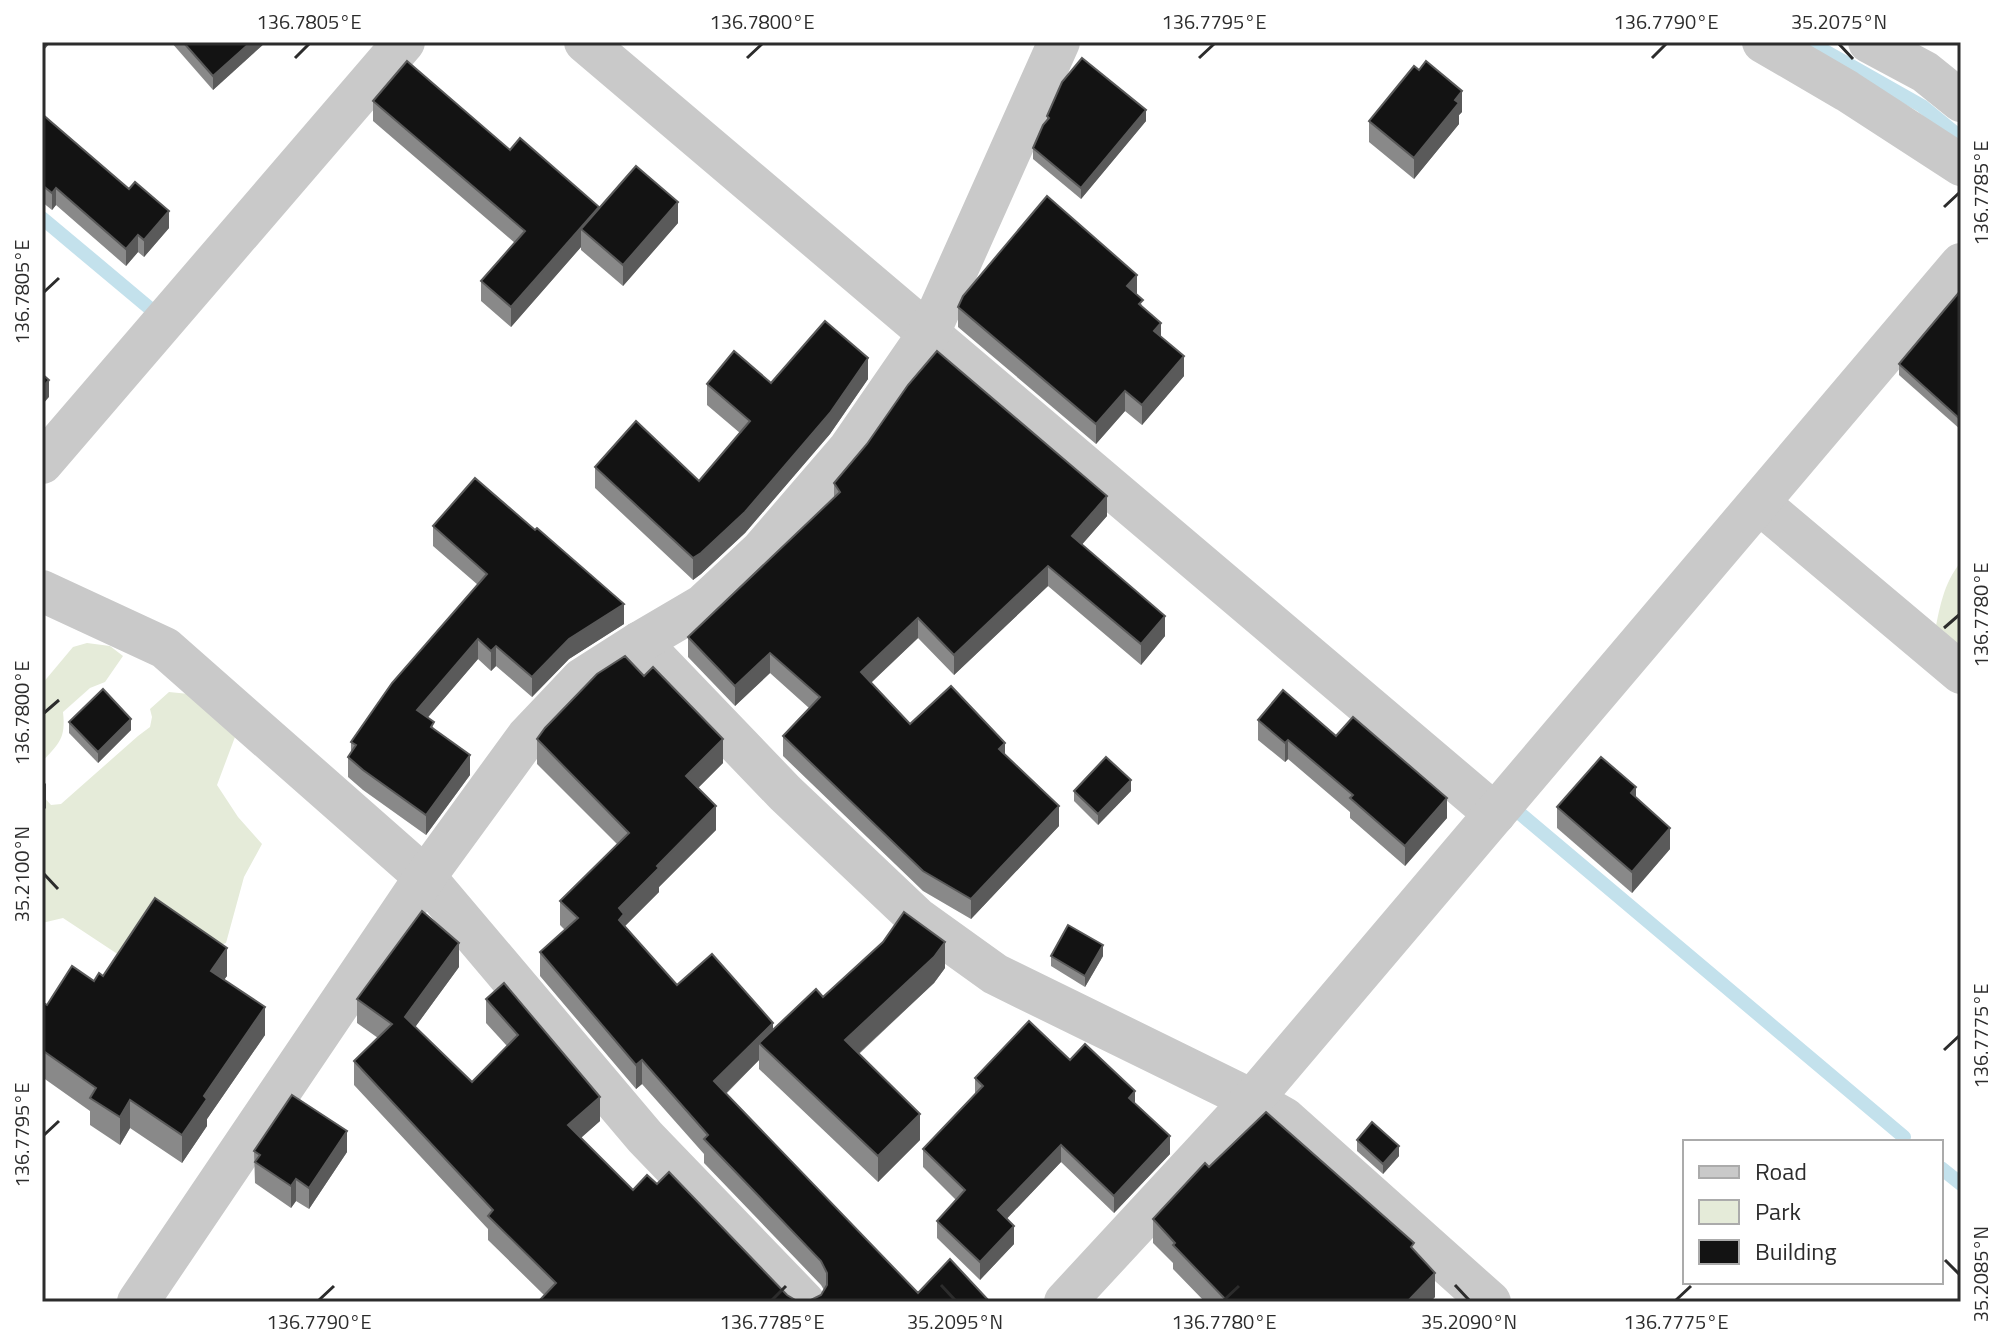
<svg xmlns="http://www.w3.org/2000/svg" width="2003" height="1344" font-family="'Titillium Web',sans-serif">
	<rect width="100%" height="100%" fill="#fff"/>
	<g fill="#e5ebd9">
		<path d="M1961,562V660L1934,637C1939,611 1943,583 1961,562Z"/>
		<path d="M87,643L110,646L123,656L105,682L90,688L63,712C66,739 59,743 42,762V684L73,647Z"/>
		<polygon points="169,692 189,694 235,737 217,785 238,817 262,844 244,877 226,943 215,947 119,955 63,918 42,923 42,795 51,805 61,804 138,736 150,727 152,717 150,709"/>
	</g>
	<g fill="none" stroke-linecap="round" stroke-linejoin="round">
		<g stroke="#c3e1ec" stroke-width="14">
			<polyline points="1809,42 1922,106 1961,138"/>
			<polyline points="42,218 153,311"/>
			<polyline points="1517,811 1904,1137"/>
			<polyline points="1941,1168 1961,1184"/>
		</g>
		<g stroke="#c9c9c9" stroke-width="42">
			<polyline points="585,42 1495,814"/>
			<polyline points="1763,42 1847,91 1961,165"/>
			<polyline points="1869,42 1925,72 1961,101"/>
			<polyline points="42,463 404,42"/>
			<polyline points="1759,503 1961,673"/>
			<polyline points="42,591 165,648 425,877 645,1137 804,1302"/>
			<polyline points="640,642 785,793 917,918 995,974 1252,1100 1284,1118 1490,1302"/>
			<polyline points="138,1302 425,877 527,737 582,679 640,642 703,605 762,550 849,449 929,333 1059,42"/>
			<polyline points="1065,1302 1252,1100 1961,264"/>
		</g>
	</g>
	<g fill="#898989">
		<polygon points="171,42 266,42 213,90"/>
		<polygon points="373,101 510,150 599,207 678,223 623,286 581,250 581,247 511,327 481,301 481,281 515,243 373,121"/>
		<polygon points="1462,112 1459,115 1459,124 1414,179 1369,142 1369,121"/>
		<polygon points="42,114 169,228 144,257 138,252 126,266 56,205 52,210 42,202"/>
		<polygon points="1047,116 1146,121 1081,199 1033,159 1033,148 1047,121"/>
		<polygon points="1961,290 1961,430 1899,375 1899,364"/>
		<polygon points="1137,294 1143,308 1184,376 1142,425 1125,411 1096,444 958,327 958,307"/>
		<polygon points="868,379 830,434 745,533 701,574 693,580 595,488 595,467 699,481 740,433 707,405 707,384 771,383"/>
		<polygon points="834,483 1107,516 1082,544 1165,636 1141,665 1048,586 954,675 918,638 871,683 910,724 1005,756 1059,826 971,919 923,891 783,756 783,736 809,708 770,673 735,706 688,657 688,637 834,498"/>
		<polygon points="433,526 624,624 569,659 532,697 496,666 491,671 478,659 428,717 434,729 470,775 426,835 363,790 348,777 348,757 351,752 351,742 478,585 433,546"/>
		<polygon points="1258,720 1336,736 1447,818 1405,866 1350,818 1350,812 1288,759 1285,762 1258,740"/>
		<polygon points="69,722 131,730 98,763 69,733"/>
		<polygon points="537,739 723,763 698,788 716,830 659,887 659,892 625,926 677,985 773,1031 823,997 945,968 934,983 859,1054 920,1140 878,1182 759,1069 759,1060 726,1094 918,1293 990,1302 538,1302 544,1295 488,1240 488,1229 354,1085 354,1061 378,1038 357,1023 357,999 459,967 415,1027 472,1082 507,1046 486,1023 486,999 600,1121 581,1138 633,1190 657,1184 787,1295 797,1301 809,1301 821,1295 824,1290 821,1285 704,1163 704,1154 642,1084 636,1089 540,976 540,952 565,930 560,925 560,901 617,844 537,764"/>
		<polygon points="1074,791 1131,791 1098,825 1074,801"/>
		<polygon points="1636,798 1670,849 1632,893 1557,828 1557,807"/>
		<polygon points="1051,956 1103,956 1085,987 1051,966"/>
		<polygon points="103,976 227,976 224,979 265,1035 207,1119 207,1126 182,1163 130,1128 120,1145 90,1125 90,1111 42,1077 42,1002 47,1005 94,981"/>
		<polygon points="1070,1060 1135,1103 1170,1154 1114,1213 1061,1162 1006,1219 1014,1244 980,1280 937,1238 937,1221 956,1200 923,1167 923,1149 975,1094 975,1078"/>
		<polygon points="1357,1140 1399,1156 1383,1174 1357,1151"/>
		<polygon points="254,1151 347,1152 309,1209 296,1201 291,1208 255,1183"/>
		<polygon points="1209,1167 1414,1251 1435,1297 1430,1302 1205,1302 1173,1269 1173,1263 1153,1243 1153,1219"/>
	</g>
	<g fill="#5a5a5a">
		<polygon points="42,42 51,42 42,52"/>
		<polygon points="251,42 266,42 213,90 213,76"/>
		<polygon points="1462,91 1462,112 1459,115 1459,124 1414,179 1414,158"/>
		<polygon points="1146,110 1146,121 1081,199 1081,188"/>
		<polygon points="56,188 56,205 52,210 52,193"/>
		<polygon points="678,202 678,223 623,286 623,265"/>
		<polygon points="599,207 581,229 581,247 511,327 511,307"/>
		<polygon points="169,211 169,228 144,257 144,240"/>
		<polygon points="138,235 138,252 126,266 126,249"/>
		<polygon points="1137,275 1137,295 1127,286"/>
		<polygon points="1161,323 1161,343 1154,331"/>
		<polygon points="1184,356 1184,376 1142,425 1142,405"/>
		<polygon points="868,358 868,379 830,434 745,533 701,574 693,580 693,558"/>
		<polygon points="49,380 49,397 42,405 42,388"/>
		<polygon points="1125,391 1125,411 1096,444 1096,424"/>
		<polygon points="1107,496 1107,516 1072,556 1072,536"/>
		<polygon points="1048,566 1048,586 954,675 954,655"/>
		<polygon points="624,604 624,624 569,659 532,697 532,677 569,639"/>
		<polygon points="1165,616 1165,636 1141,665 1141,644"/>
		<polygon points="918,618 918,638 861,692 861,672"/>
		<polygon points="478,639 478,659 417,730 417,710"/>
		<polygon points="496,646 496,666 491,671 491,651"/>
		<polygon points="770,653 770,673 735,706 735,686"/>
		<polygon points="131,719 131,730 98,763 98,752"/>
		<polygon points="723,739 723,763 686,800 686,776"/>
		<polygon points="1288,740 1288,759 1285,762 1285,743"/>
		<polygon points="1005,743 1005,763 999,749"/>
		<polygon points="470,755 470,775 426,835 426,815"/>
		<polygon points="1131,780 1131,791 1098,825 1098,814"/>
		<polygon points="46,783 46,808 42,812 42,787"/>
		<polygon points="1636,787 1636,808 1631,793"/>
		<polygon points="1447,798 1447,818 1405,866 1405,846"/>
		<polygon points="716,806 716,830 659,887 659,892 624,927 619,944 619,908 657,866"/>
		<polygon points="1059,806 1059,826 971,919 971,899"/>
		<polygon points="1670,828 1670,849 1632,893 1632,872"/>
		<polygon points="945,942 945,968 934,983 845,1066 845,1040"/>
		<polygon points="459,943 459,967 405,1041 405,1017"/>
		<polygon points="1103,945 1103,956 1085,987 1085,976"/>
		<polygon points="227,948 227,976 211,998 211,971"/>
		<polygon points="265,1007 265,1035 207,1119 207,1126 182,1163 182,1135 204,1096"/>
		<polygon points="773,1023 773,1047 759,1043 759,1060 714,1105 714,1081"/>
		<polygon points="642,1060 642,1084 636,1089 636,1065"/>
		<polygon points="1135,1091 1135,1109 1129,1098"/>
		<polygon points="600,1097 600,1121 568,1149 568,1125"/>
		<polygon points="130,1100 130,1128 120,1145 120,1117"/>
		<polygon points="920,1114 920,1140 878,1182 878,1156"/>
		<polygon points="347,1131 347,1152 309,1209 309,1188"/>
		<polygon points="1170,1136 1170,1154 1114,1213 1114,1196"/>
		<polygon points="1061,1145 1061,1162 998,1228 998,1210"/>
		<polygon points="1399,1146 1399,1156 1383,1174 1383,1164"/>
		<polygon points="296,1179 296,1201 291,1208 291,1186"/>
		<polygon points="1014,1226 1014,1244 980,1280 980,1262"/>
		<polygon points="1435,1273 1435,1297 1430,1302 1407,1302"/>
	</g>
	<g fill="#131313" stroke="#5a5a5a" stroke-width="2">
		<polygon points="183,42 251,42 213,76"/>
		<polygon points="1082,58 1146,110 1081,188 1033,148 1043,125 1049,118 1047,116 1062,82"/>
		<polygon points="407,61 510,150 520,138 599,207 511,307 481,281 525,231 373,101"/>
		<polygon points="1426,61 1462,91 1455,100 1459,103 1414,158 1369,121 1414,66 1419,70"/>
		<polygon points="42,114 129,189 135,182 169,211 144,240 138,235 126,249 56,188 52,193 42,185"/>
		<polygon points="636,166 678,202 623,265 581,229"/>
		<polygon points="1047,196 1137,275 1127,286 1143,300 1139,304 1161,323 1154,331 1184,356 1142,405 1125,391 1096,424 958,307 963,296"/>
		<polygon points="1961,290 1961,420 1899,364"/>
		<polygon points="825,321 868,358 830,413 745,512 701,553 693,558 595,467 636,421 699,481 750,421 707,384 734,351 771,383"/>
		<polygon points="937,351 1107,496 1072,536 1165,616 1141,644 1048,566 954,655 918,618 861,672 910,724 951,686 1005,743 999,749 1059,806 971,899 923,871 783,736 820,697 770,653 735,686 688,637 840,492 834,483 867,444 908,385"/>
		<polygon points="42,374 49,380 42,388"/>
		<polygon points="475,478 535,530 537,528 624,604 569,639 532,677 496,646 491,651 478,639 417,710 434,722 431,727 470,755 426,815 363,770 348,757 356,745 351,742 392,683 487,574 433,526"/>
		<polygon points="625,656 644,676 653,667 723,739 686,776 716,806 657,866 659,868 619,908 624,914 619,920 677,985 712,954 773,1023 714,1081 918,1293 950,1259 990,1302 538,1302 556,1283 488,1216 493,1210 354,1061 392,1024 357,999 422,911 459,943 405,1017 472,1082 518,1035 486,999 504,983 600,1097 568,1125 633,1190 647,1175 657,1184 669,1172 787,1295 797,1301 809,1301 821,1295 827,1285 827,1273 821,1261 704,1139 708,1135 642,1060 636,1065 540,952 578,918 560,901 629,833 537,739 545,728 597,674"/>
		<polygon points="103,689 131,719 98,752 69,722"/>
		<polygon points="1283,690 1336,736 1353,717 1447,798 1405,846 1350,798 1353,795 1288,740 1285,743 1258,720"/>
		<polygon points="1106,757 1131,780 1098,814 1074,791"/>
		<polygon points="1601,757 1636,787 1631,793 1670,828 1632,872 1557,807"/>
		<polygon points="155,898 227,948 211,971 265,1007 204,1096 207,1099 182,1135 130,1100 120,1117 90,1098 96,1088 42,1050 42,1002 47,1005 72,966 94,981 99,973 103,976"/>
		<polygon points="904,912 945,942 934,957 845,1040 920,1114 878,1156 759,1043 816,989 823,997 883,942"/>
		<polygon points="1068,925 1103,945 1085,976 1051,956"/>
		<polygon points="1029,1021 1070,1060 1085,1044 1135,1091 1129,1098 1170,1136 1114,1196 1061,1145 998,1210 1014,1226 980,1262 937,1221 965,1190 923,1149 983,1086 975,1078"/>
		<polygon points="292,1095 347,1131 309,1188 296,1179 291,1186 255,1162 260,1155 254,1151"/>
		<polygon points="1266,1112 1414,1243 1411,1247 1435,1273 1407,1302 1228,1302 1173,1245 1175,1243 1153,1219 1205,1163 1209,1167"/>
		<polygon points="1372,1122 1399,1146 1383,1164 1357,1140"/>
	</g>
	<path fill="none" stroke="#2c2c2c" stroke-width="3" d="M1839,44L1853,59M295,58L309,44M747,58L762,44M1199,58L1214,44M1652,58L1666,44M1944,207L1959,193M44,292L59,278M1944,628L1959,615M44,713L59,700M44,874L58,889M1944,1050L1959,1036M44,1135L59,1121M1945,1260L1959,1274M941,1285L955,1300M1455,1285L1469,1300M319,1300L334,1286M772,1300L786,1286M1224,1300L1239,1286M1676,1300L1691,1286"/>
	<rect width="2003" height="1344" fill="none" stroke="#ffffff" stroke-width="88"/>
	<rect x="1683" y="1140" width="260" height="144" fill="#ffffff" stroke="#ababab" stroke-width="2"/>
	<rect x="1699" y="1166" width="40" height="12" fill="#c9c9c9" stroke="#ababab" stroke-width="2"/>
	<text x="1755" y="1180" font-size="24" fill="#2c2c2c">Road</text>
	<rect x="1699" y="1200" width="40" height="24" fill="#e5ebd9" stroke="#ababab" stroke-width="2"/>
	<text x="1755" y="1220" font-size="24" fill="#2c2c2c">Park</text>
	<rect x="1699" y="1240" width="40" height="24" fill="#131313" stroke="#ababab" stroke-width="2"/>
	<text x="1755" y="1260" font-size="24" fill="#2c2c2c">Building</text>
	<rect x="44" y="44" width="1915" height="1256" fill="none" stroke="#2c2c2c" stroke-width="3"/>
	<g font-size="20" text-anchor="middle" fill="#2c2c2c">
		<text x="309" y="29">136.7805°E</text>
		<text x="762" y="29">136.7800°E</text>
		<text x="1214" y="29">136.7795°E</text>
		<text x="1666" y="29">136.7790°E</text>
		<text x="1839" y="29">35.2075°N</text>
		<text transform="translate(1981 193) rotate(-90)" y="7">136.7785°E</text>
		<text transform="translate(22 292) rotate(-90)" y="7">136.7805°E</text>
		<text transform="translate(1981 615) rotate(-90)" y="7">136.7780°E</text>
		<text transform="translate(22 713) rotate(-90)" y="7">136.7800°E</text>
		<text transform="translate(22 874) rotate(-90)" y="7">35.2100°N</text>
		<text transform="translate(1981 1036) rotate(-90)" y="7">136.7775°E</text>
		<text transform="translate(22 1135) rotate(-90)" y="7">136.7795°E</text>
		<text transform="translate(1981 1274) rotate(-90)" y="7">35.2085°N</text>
		<text x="319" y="1329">136.7790°E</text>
		<text x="772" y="1329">136.7785°E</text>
		<text x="955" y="1329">35.2095°N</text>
		<text x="1224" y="1329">136.7780°E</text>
		<text x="1469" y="1329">35.2090°N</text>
		<text x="1676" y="1329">136.7775°E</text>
	</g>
</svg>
